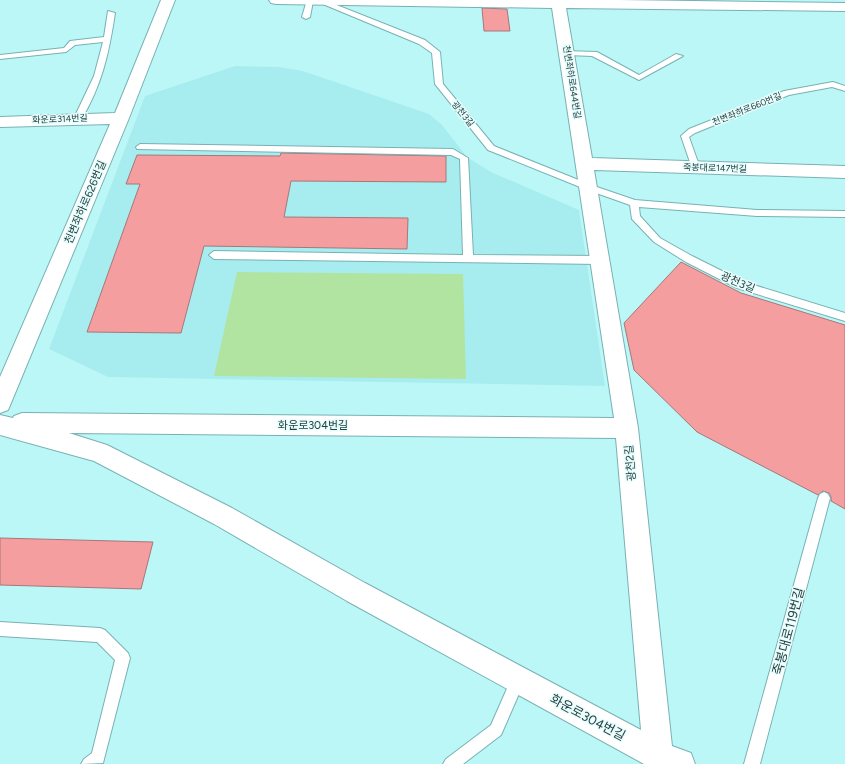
<svg xmlns="http://www.w3.org/2000/svg" width="845" height="764" font-family="Figtree,'Noto Sans KR',sans-serif">
	<rect width="100%" height="100%" fill="#bcf7f8"/>
	<polygon fill="#a7edef" points="235,66 279,67 303,71 429,114 442,125 467,157 491,172 579,210 605,386 108,377 49,349 145,96"/>
	<polygon fill="#b1e4a1" points="237,272 463,274 466,379 214,376"/>
	<g fill="#f59ea0" stroke="#a67778">
		<polygon points="482,8 507,9 510,31 484,31"/>
		<polygon points="281,153 446,156 446,182 291,181 284,217 408,218 407,249 204,246 181,333 87,332 140,184 126,184 137,155 280,156"/>
		<polygon points="681,262 741,293 845,325 845,509 831,501 831,497 829,493 823,491 818,495 697,432 634,370 624,323"/>
		<polygon points="0,538 153,542 141,589 0,585"/>
	</g>
	<g fill="none" stroke-linecap="round" stroke-linejoin="round">
		<defs>
			<g id="lane">
				<polygon points="307,0 313,1 310,17 306,19 302,17"/>
				<polygon points="317,0 324,0 425,40 440,52 443,84 494,146 591,185 635,200 757,210 845,211 845,217 757,216 639,207 640,216 660,238 692,256 744,282 845,313 845,321 737,288 686,262 654,242 632,219 630,205 585,189 488,150 435,84 432,53 419,44 318,2"/>
				<path d="M108,11L115,13C109,53 102,85 81,120L78,121L74,118L94,76L103,42L75,45L66,52L0,59V55L64,48L70,41L104,37Z"/>
				<polygon points="564,51 597,52 639,75 676,54 683,56 639,80 592,56 567,55 564,55"/>
				<polygon points="833,82 845,86 845,91 832,87 789,95 695,133 689,137 700,168 696,171 692,168 681,136 689,129 784,91"/>
				<polygon points="140,144 453,149 468,158 473,255 600,256 605,260 600,264 214,259 209,255 214,251 463,255 460,159 451,155 137,149 136,147"/>
				<polygon points="824,492 828,494 830,498 760,764 744,764 818,498 820,494"/>
				<polygon points="0,622 100,628 105,630 128,653 130,658 103,763 81,764 84,759 92,753 115,660 97,642 0,636"/>
				<polygon points="518,673 523,675 525,680 501,735 463,764 443,764 446,759 491,725 513,675"/>
			</g>
			<g id="street">
				<polygon points="161,0 175,0 129,118 11,403 8,410 0,413 0,377 110,124 0,127 0,117 115,113"/>
				<path d="M269,0H619L845,3V11L566,8L592,158L845,166V178L594,170L638,428L672,746L691,753L695,764H644L347,601L214,524L94,461L0,435V415L13,418L14,416L22,413L614,418L552,8L276,4L271,3ZM69,433L616,438L641,730L365,583L232,508L107,445Z"/>
			</g>
		</defs>
		<use href="#lane" stroke="#78b1b3" stroke-width="2"/>
		<use href="#street" stroke="#78b1b3" stroke-width="2"/>
		<use href="#lane" fill="#fff" fill-rule="evenodd"/>
		<use href="#street" fill="#fff" fill-rule="evenodd"/>
	</g>
	<g text-anchor="middle" stroke-width="3" stroke-linejoin="round" paint-order="stroke">
		<g font-size="9" fill="#273f3f" stroke="#e6fdfd">
			<text transform="translate(572 82) rotate(81)" y="3">천변좌하로644번길</text>
			<text transform="translate(747 109) rotate(-22)" y="3">천변좌하로660번길</text>
			<text transform="translate(463 114) rotate(51)" y="3">광천3길</text>
			<text transform="translate(60 119) rotate(-2)" y="3">화운로314번길</text>
			<text transform="translate(715 168) rotate(2)" y="3">죽봉대로147번길</text>
		</g>
		<g font-size="11" fill="#273f3f" stroke="#e6fdfd">
			<text transform="translate(85 202) rotate(-67)" y="4">천변좌하로626번길</text>
			<text transform="translate(738 282) rotate(23)" y="4">광천3길</text>
			<text x="313" y="429">화운로304번길</text>
			<text transform="translate(630 463) rotate(-95)" y="4">광천2길</text>
		</g>
		<g font-size="13" fill="#273f3f" stroke="#e6fdfd">
			<text transform="translate(788 631) rotate(-75)" y="5">죽봉대로119번길</text>
			<text transform="translate(588 717) rotate(28)" y="5">화운로304번길</text>
		</g>
	</g>
</svg>
